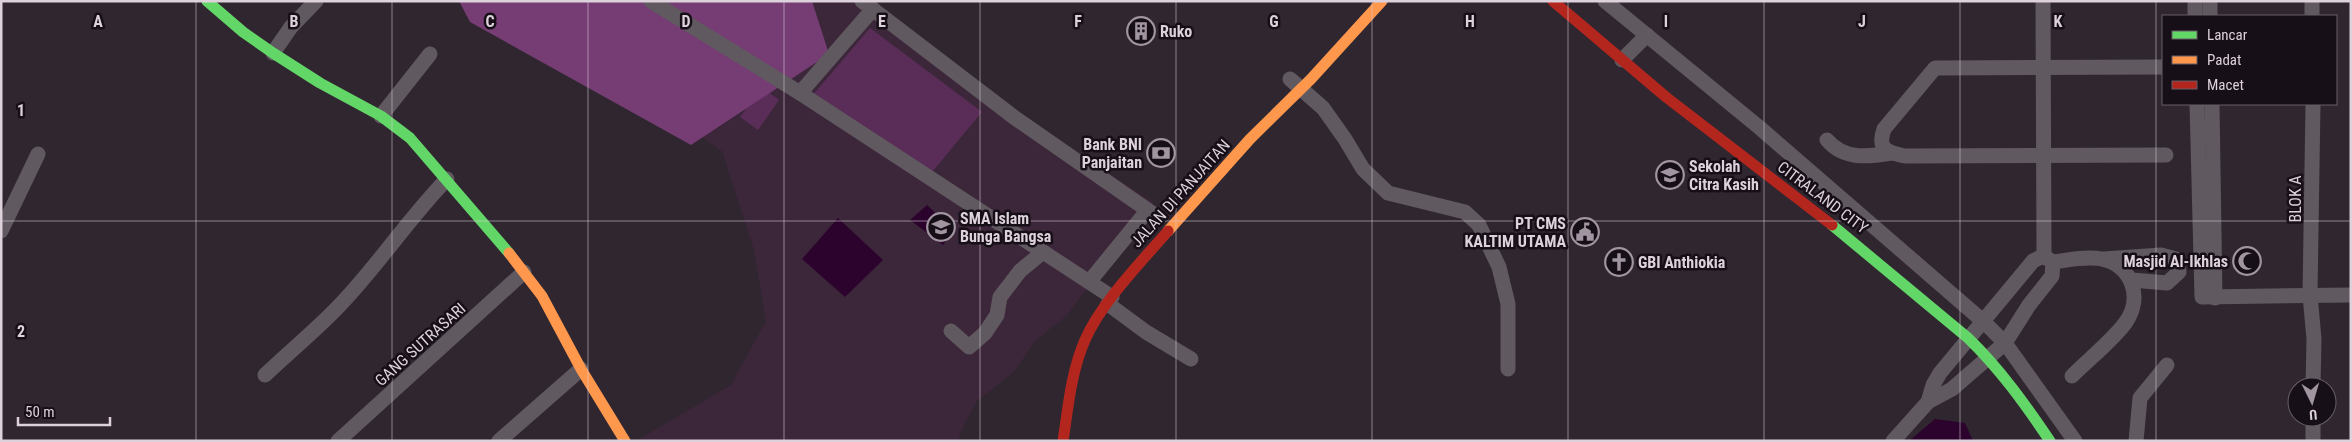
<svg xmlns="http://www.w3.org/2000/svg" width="2352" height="442" font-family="'Roboto Condensed',sans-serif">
	<rect width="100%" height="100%" fill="#302630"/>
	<polygon fill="#3c273a" points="529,1 874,1 892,19 1043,130 1154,203 1066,316 1035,341 1014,372 977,401 960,433 959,441 636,441 731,385 766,321 754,250 722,151 666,113"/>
	<g fill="#592d57">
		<polygon points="870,28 982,112 932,172 812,96"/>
		<polygon points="762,87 779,100 758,130 740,117"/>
	</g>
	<polygon fill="#753d73" points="459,1 812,1 829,54 691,145 470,22"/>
	<g fill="#2c032c">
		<polygon points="927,205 954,230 943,245 910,220"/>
		<polygon points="838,218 883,260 845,297 802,259"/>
		<polygon points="1935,419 1965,423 1973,441 1909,441"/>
	</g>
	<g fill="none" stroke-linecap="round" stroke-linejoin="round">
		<g stroke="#605960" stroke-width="15">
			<polyline points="651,1 800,93 1112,297"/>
			<polyline points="862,1 1015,118 1159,218"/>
			<polyline points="1605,1 1760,128 1984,322 2005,343 2075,441"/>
			<polyline points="2043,1 2044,255"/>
			<polyline points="2195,1 2195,16"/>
			<polyline points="2210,1 2210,16"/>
			<polyline points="2312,1 2312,16"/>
			<polyline points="273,53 291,27 316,1"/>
			<polyline points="1622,60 1647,35"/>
			<path d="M2163,67L1935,68L1884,129C1877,149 1886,152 1905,156L2166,155"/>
			<polyline points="1290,79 1323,108 1345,139 1363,169 1388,193 1465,212 1479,225 1499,267 1508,304 1508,369"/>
			<polyline points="800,93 873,9"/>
			<polyline points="2197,104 2202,297 2351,295"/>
			<polyline points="2212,104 2215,298"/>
			<polyline points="381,116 430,54"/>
			<path d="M1827,140C1844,160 1868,157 1891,153"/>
			<polyline points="1,231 38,154"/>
			<polyline points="2104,259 2161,255 2176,259 2179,272 2167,283 2132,280"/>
			<path d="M2053,262C2069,260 2087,256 2102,259C2132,266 2143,297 2126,322C2113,340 2089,359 2072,376"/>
			<polyline points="1089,282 1147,211"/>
			<polyline points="1108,304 1146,332 1191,359"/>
			<polyline points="951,331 969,347 985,333 997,315 1000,297 1020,271 1043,252"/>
			<path d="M265,375C289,352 315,331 338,307C377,267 408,219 447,179"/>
			<polyline points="2313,387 2314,339 2310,295 2313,104"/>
			<polyline points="2313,417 2313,441"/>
			<polyline points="338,441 524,272"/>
			<polyline points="499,441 581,369"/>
			<polyline points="1893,441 1928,402 1952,389 2005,343 2029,305 2052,276 2053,262 2043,256 2033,261 1940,373 1933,385 1928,402"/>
			<polyline points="2136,441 2140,398 2167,365"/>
		</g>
		<g stroke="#63d668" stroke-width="11">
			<polyline points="207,1 243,32 273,53 320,83 381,116 410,138 509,253"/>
			<path d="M1832,225L1968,338C2000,369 2025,404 2050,441"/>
		</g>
		<g stroke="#ff974d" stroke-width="11">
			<polyline points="1168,231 1250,139 1311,79 1382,1"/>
			<polyline points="509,253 542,296 581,369 625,441"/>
		</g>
		<g stroke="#b3261e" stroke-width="11">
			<polyline points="1553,1 1666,97 1832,225"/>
			<path d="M1063,441C1068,408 1071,372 1085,340C1101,303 1141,262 1168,231"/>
		</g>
	</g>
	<path fill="none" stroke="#ddd1dc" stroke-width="1" stroke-opacity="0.55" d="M196,1V441M392,1V441M588,1V441M784,1V441M980,1V441M1176,1V441M1372,1V441M1568,1V441M1764,1V441M1960,1V441M2156,1V441M1,221H2351"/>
	<defs>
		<symbol id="building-ring" viewBox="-11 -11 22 22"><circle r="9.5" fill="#170f17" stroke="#a095a0" stroke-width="1.5"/><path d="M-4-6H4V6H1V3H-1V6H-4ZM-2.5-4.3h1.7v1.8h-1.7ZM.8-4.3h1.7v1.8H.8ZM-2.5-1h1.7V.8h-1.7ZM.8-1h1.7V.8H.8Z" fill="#a095a0"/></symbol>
		<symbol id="bank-ring" viewBox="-11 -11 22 22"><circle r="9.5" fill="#170f17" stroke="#a095a0" stroke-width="1.5"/><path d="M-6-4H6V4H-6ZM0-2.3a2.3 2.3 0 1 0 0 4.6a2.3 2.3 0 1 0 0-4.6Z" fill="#a095a0"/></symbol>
		<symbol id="school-ring" viewBox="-11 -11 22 22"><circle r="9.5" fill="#170f17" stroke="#a095a0" stroke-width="1.5"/><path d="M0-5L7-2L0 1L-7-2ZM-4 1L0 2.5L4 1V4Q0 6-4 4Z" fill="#a095a0"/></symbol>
		<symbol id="civic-ring" viewBox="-11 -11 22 22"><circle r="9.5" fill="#170f17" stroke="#a095a0" stroke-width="1.5"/><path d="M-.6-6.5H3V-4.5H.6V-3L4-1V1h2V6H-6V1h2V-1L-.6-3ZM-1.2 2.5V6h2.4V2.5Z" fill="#a095a0"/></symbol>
		<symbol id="mosque-ring" viewBox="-11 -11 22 22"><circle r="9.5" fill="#170f17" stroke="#a095a0" stroke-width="1.5"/><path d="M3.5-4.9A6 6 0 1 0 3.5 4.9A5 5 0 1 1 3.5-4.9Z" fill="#a095a0"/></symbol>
		<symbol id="church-ring" viewBox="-11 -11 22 22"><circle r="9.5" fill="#170f17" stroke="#a095a0" stroke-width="1.5"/><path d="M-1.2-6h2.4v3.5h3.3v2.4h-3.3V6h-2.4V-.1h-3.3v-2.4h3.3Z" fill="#a095a0"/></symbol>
	</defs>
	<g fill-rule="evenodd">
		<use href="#building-ring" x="1125" y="15" width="32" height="32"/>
		<use href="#bank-ring" x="1145" y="137" width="32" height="32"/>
		<use href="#school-ring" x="1654" y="159" width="32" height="32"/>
		<use href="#school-ring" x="925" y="211" width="32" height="32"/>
		<use href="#civic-ring" x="1569" y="216" width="32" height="32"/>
		<use href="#mosque-ring" x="2231" y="245" width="32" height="32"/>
		<use href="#church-ring" x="1603" y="246" width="32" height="32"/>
	</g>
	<g text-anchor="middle" stroke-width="5" stroke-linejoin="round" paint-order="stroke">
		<g font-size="16" font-weight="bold" fill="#ddd1dc" stroke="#170f17" text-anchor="start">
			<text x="1160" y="37">Ruko</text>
			<text x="1142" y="150" text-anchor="end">Bank BNI<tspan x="1142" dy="18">Panjaitan</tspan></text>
			<text x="1689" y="172">Sekolah<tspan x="1689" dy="18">Citra Kasih</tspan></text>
			<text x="960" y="224">SMA Islam<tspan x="960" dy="18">Bunga Bangsa</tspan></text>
			<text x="1566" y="229" text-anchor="end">PT CMS<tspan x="1566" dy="18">KALTIM UTAMA</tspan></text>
			<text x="2228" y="267" text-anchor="end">Masjid Al-Ikhlas</text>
			<text x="1638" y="268">GBI Anthiokia</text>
		</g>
		<g font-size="16" fill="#ddd1dc" stroke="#170f17">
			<text transform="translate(1180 193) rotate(-48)" y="6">JALAN DI PANJAITAN</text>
			<text transform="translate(1823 197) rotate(37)" y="6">CITRALAND CITY</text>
			<text transform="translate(2295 199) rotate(-90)" y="6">BLOK A</text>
			<text transform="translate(420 344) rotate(-42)" y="6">GANG SUTRASARI</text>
		</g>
	</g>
	<g font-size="16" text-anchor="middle" font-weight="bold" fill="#ddd1dc" stroke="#170f17" stroke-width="5" stroke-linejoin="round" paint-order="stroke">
		<text x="98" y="27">A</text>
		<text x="294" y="27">B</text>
		<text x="490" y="27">C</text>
		<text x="686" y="27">D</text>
		<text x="882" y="27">E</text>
		<text x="1078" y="27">F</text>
		<text x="1274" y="27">G</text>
		<text x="1470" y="27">H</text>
		<text x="1666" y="27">I</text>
		<text x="1862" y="27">J</text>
		<text x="2058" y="27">K</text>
		<text x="21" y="116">1</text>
		<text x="21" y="337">2</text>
	</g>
	<rect width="2352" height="442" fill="none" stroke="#ddd1dc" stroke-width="5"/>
	<rect x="2162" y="15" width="175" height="90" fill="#170f17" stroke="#665d66"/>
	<rect x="2172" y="31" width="25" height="8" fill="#63d668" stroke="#665d66"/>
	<text x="2207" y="40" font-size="15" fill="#ddd1dc">Lancar</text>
	<rect x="2172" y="56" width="25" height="8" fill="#ff974d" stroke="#665d66"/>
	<text x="2207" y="65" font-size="15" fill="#ddd1dc">Padat</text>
	<rect x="2172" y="81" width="25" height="8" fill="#b3261e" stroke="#665d66"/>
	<text x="2207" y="90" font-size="15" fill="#ddd1dc">Macet</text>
	<g transform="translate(2312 402) rotate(175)"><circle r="24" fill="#170f17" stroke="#665d66"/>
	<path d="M0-4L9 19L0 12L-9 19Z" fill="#a095a0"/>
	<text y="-8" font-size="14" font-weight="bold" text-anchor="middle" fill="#ddd1dc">U</text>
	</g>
	<path d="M18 417v8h92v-8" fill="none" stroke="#ddd1dc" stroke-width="2.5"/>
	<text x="25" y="417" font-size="15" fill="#ddd1dc" stroke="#170f17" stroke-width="4" paint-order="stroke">50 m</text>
</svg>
